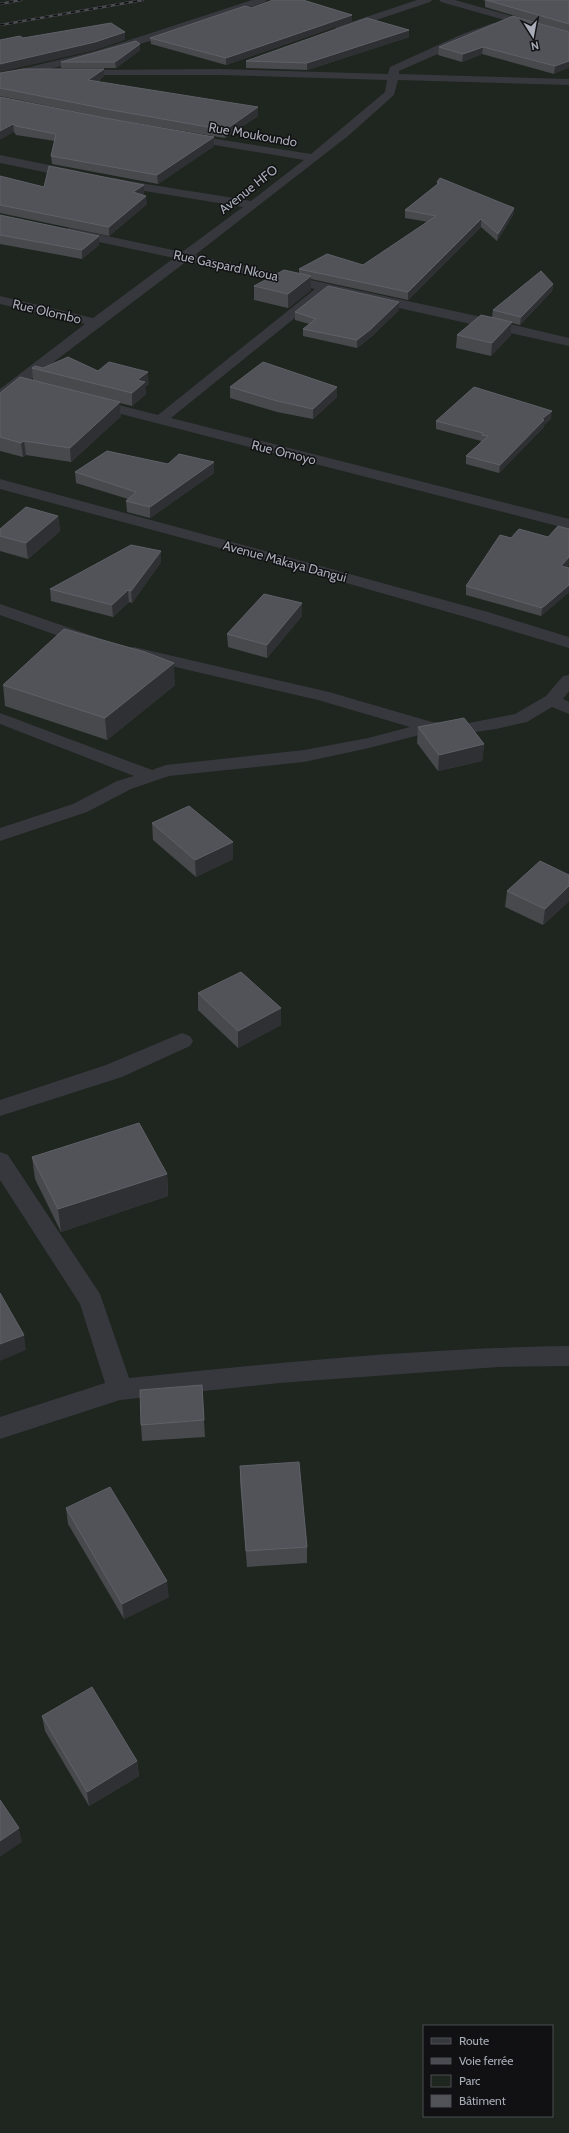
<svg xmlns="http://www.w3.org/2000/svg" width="569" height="2133" font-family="Cabin,sans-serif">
	<rect width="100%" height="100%" fill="#161618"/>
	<path fill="#1e261f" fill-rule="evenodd" d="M0,0H569V2133H0ZM424,2026H552V2116H424Z"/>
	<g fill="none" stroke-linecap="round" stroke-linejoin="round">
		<g fill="#37383d" fill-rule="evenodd">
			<path d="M252,0H267L265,2C178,33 91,62 0,80V74L96,51Z"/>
			<polygon points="417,0 432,0 430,2 344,31 336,31 335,29 336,27"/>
			<polygon points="439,0 455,0 569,32 569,38 441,2"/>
			<path d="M493,23L497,24V28L399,71V74L569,79V85L398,80L394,95L348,136L195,255L477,316L569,338V346L327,292L171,418L569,519V529L86,405L84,402L86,399L91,398L158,415L315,289L187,261L5,399L0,400V389L85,324L0,304V296L93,318L174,258L66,235L64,232L66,229L70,228L182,252L243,207L114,186L110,185L108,182L110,179L114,178C159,187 206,193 251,201L304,160L185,140L179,137L181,135L185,134L311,154L385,92L387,80L221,75H74L69,72L70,70L221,69L388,74L390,67L460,35Z"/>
			<polygon points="0,155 78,171 84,175 78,179 0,163"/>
			<polygon points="0,479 302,561 488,612 569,637 569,648 476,620 290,567 0,489"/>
			<polygon points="0,604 96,637 99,641 96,645 90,646 84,645 0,615"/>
			<polygon points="134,647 329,692 432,722 469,723 515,714 546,696 563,676 569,675 569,691 563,699 569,702 569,714 552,707 527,722 496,729 469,733 431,732 369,748 304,762 169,776 131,789 87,812 0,841 0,828 73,804 117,781 134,776 0,724 0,713 152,770 166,765 304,750 368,738 410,727 318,700 128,656 125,652 128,648"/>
			<polygon points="182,1033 190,1036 193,1041 190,1046 122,1077 0,1116 0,1100 106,1065"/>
			<path d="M0,1152L8,1155L100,1294L129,1378C275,1363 422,1348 569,1346V1366L498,1367L279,1383L120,1400L0,1439V1417L105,1383L80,1304L0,1180Z"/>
		</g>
		<defs>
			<g id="rail">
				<polyline points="0,4 21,0"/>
				<polyline points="0,25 143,0"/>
			</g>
		</defs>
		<use href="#rail" stroke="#4a4c52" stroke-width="2.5"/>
		<use href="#rail" stroke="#111113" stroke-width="1.5" stroke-dasharray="4.5" stroke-linecap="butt"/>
	</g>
	<g fill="#47494d">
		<polygon points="483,0 569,0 569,32 485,7 485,1"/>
		<polygon points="352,21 226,65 151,44 150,38"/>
		<polygon points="409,30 409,37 307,70 246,68 246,61"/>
		<polygon points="569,32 554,74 482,54 462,62 438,55 439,47"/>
		<polygon points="140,50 116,68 61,68 61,62"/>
		<polygon points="104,69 104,76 97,82 258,116 225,138 106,118 0,96 0,73"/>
		<polygon points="0,97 105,118 214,137 214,146 158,184 52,164 51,156 55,141 16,135 14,132"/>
		<polygon points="0,176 44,187 144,185 144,194 142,195 147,204 109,236 0,213"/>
		<polygon points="437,182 514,208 513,215 497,241 481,227 408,300 311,279 311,290 288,308 254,300 254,286 299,273 299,269 363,265 428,222 405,218 405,210 437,185"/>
		<polygon points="0,215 99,245 82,259 0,244"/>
		<polygon points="553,284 552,291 520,325 512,323 511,335 491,356 456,348 457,335 492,317 493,310"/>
		<polygon points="399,302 399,310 371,337 357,348 303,336 303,329 309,324 295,320 295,312"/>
		<polygon points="32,368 98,371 149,384 145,387 146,394 132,406 120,403 121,416 71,462 26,455 23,457 0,451 0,393 33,380"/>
		<polygon points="230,387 337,397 313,419 277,412 230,398"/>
		<polygon points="551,419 544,425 543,428 499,473 466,464 466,456 481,442 481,441 436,429 436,421"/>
		<polygon points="214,462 214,473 150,518 127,512 126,501 128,499 76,483 75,472 168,464"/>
		<polygon points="58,516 60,531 28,559 0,551 0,529"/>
		<polygon points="569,529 569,565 567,567 569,568 569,592 541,616 466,595 466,586 511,538 548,537"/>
		<polygon points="161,562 132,603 129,602 113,617 51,601 50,589"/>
		<polygon points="302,616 267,658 228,647 227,634"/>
		<polygon points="3,685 175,685 107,740 5,706"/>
		<polygon points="418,727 484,744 482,761 438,771 417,743"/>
		<polygon points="152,823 233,859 196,877 153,840"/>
		<polygon points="569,875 569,901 543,925 505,907 507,891"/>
		<polygon points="198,993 281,1025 238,1048 198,1010"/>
		<polygon points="32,1157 167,1174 168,1196 61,1232 35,1179"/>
		<polygon points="202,1385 205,1437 142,1441 141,1425"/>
		<polygon points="240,1466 307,1547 307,1563 247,1567 240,1482"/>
		<polygon points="66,1508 169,1597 124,1619 68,1524"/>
		<polygon points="42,1716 137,1761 139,1776 89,1806 45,1731"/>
	</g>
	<g fill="#2f3033">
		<polygon points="352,15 352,21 226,65 226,58"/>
		<polygon points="409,30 409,37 307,70 307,63"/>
		<polygon points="125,32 125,40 96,50 0,72 0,64"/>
		<polygon points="140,44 140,50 116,68 115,62"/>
		<polygon points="483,47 482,54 462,62 463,54"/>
		<polygon points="569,61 569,68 554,74 555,66"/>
		<polygon points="104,69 104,76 88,88 88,80"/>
		<polygon points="258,107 258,116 225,138 225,130"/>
		<polygon points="13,124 14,132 0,140 0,131"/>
		<polygon points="214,137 214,146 158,184 157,175"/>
		<polygon points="144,185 144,194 133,201 133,192"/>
		<polygon points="146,196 147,204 109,236 109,227"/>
		<polygon points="514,208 513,215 497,241 498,234"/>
		<polygon points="481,219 481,227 408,300 408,292"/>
		<polygon points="99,236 99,245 82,259 82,250"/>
		<polygon points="311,276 311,290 288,308 288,294"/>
		<polygon points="553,284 552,291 520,325 521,317"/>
		<polygon points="399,302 399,310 371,337 357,348 357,340"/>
		<polygon points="512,322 511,335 491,356 492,343"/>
		<polygon points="148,372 149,384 145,387 146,394 132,406 132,393 137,380"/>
		<polygon points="337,387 337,397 313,419 313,409"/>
		<polygon points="120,402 121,416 71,462 70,448"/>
		<polygon points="552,411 551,419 544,425 543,428 499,473 500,465 542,419"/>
		<polygon points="24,441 26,455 23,457 21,443"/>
		<polygon points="214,462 214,473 150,518 150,507"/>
		<polygon points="58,516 60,531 28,559 26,543"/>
		<polygon points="161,551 161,562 132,603 131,591"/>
		<polygon points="569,557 569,565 560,574 561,566"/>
		<polygon points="569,585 569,592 541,616 542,608"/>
		<polygon points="128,590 129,602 113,617 112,605"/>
		<polygon points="302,603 302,616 267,658 267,645"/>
		<polygon points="174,663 175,685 107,740 105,718"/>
		<polygon points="484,744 482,761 438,771 439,755"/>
		<polygon points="233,842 233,859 196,877 195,860"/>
		<polygon points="569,886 569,901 543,925 545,909"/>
		<polygon points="281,1008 281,1025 238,1048 238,1031"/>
		<polygon points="167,1174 168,1196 61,1232 58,1209"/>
		<polygon points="24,1335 26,1350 0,1361 0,1344"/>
		<polygon points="167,1581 169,1597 124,1619 122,1604"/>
		<polygon points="137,1761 139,1776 89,1806 87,1792"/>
		<polygon points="19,1828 22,1842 0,1857 0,1841"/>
	</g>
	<g fill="#525359" stroke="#5f6168">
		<polygon points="273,0 303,0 352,15 226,58 150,38 245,6 251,8"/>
		<polygon points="486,0 569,0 569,24"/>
		<polygon points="513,16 569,32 569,61 555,66 483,47 463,54 439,47"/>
		<polygon points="367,18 409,30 307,63 246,61"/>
		<polygon points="111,23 125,32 95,42 0,64 0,40 20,36 23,38"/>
		<polygon points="136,41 140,44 115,62 61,62"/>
		<polygon points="23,69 104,69 88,80 258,107 225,130 106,109 0,88 0,73"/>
		<polygon points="0,97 105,118 214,137 157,175 51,156 56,134 16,126 13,124 0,131"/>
		<polygon points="49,166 144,185 133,192 146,196 109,227 0,205 0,176 44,187"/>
		<polygon points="440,178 514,208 498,234 481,219 408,292 299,269 327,254 363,265 436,216 405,210 439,183 437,182"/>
		<polygon points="0,215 99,236 82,250 0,235"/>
		<polygon points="284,270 311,276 288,294 254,286"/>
		<polygon points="541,271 553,284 521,317 493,310"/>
		<polygon points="328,286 399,302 371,329 357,340 303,329 316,319 295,312"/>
		<polygon points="481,315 512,322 492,343 457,335"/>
		<polygon points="68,357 98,371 109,362 148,372 137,380 145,382 132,393 32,368 35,366 43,368"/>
		<polygon points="263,362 337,387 313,409 277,401 230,387"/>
		<polygon points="20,377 120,402 70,448 24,441 21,443 0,437 0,393"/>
		<polygon points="474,387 552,411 542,419 544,420 500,465 466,456 488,436 482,435 483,433 436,421"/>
		<polygon points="107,451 168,464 179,454 214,462 150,507 126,501 136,492 75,472"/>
		<polygon points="26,507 58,516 26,543 0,536 0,529"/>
		<polygon points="558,526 569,529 569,557 561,566 569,568 569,585 542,608 466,586 500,535 511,538 519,529 548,537"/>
		<polygon points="131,545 161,551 131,591 128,590 112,605 50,589"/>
		<polygon points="264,594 302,603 267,645 227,634"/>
		<polygon points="64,629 145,652 174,663 105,718 3,685"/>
		<polygon points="464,718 484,744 439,755 418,727"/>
		<polygon points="189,806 233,842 195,860 152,823"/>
		<polygon points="540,861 569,875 569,886 545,909 507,891"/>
		<polygon points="241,972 281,1008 238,1031 198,993"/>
		<polygon points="139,1123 167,1174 58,1209 32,1157"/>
		<polygon points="0,1293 24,1335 0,1344"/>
		<polygon points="202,1385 204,1420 141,1425 140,1390"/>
		<polygon points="299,1462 307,1547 246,1551 240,1466"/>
		<polygon points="110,1487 167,1581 122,1604 66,1508"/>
		<polygon points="92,1687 137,1761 87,1792 42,1716"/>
		<polygon points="0,1800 19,1828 0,1841"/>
	</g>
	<g text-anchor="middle" stroke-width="3" stroke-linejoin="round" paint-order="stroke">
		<g font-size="13" fill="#a8adb8" stroke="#111113">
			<text transform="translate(253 134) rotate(10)" y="5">Rue Moukoundo</text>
			<text transform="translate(248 189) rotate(-38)" y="5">Avenue HFO</text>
			<text transform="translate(226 265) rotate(12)" y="5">Rue Gaspard Nkoua</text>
			<text transform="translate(47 311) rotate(13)" y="5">Rue Olombo</text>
			<text transform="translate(284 452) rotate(14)" y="5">Rue Omoyo</text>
			<text transform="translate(285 561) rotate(15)" y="5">Avenue Makaya Dangui</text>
		</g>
	</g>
	<rect x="423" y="2025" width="130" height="92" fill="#111113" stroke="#4d4f55"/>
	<rect x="431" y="2038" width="20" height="6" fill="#37383d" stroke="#4d4f55"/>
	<text x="459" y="2045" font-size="12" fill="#a8adb8">Route</text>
	<rect x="431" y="2058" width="20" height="6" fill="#4a4c52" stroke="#4d4f55"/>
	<text x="459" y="2065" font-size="12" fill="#a8adb8">Voie ferrée</text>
	<rect x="431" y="2075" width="20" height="12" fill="#1e261f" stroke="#4d4f55"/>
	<text x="459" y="2085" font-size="12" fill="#a8adb8">Parc</text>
	<rect x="431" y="2095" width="20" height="12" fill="#525359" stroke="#4d4f55"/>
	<text x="459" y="2105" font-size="12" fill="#a8adb8">Bâtiment</text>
	<g transform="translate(533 36) rotate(169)" stroke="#111113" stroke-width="3" paint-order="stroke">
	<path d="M0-3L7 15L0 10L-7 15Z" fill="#a8adb8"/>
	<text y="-6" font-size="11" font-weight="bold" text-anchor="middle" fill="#a8adb8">N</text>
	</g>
</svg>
